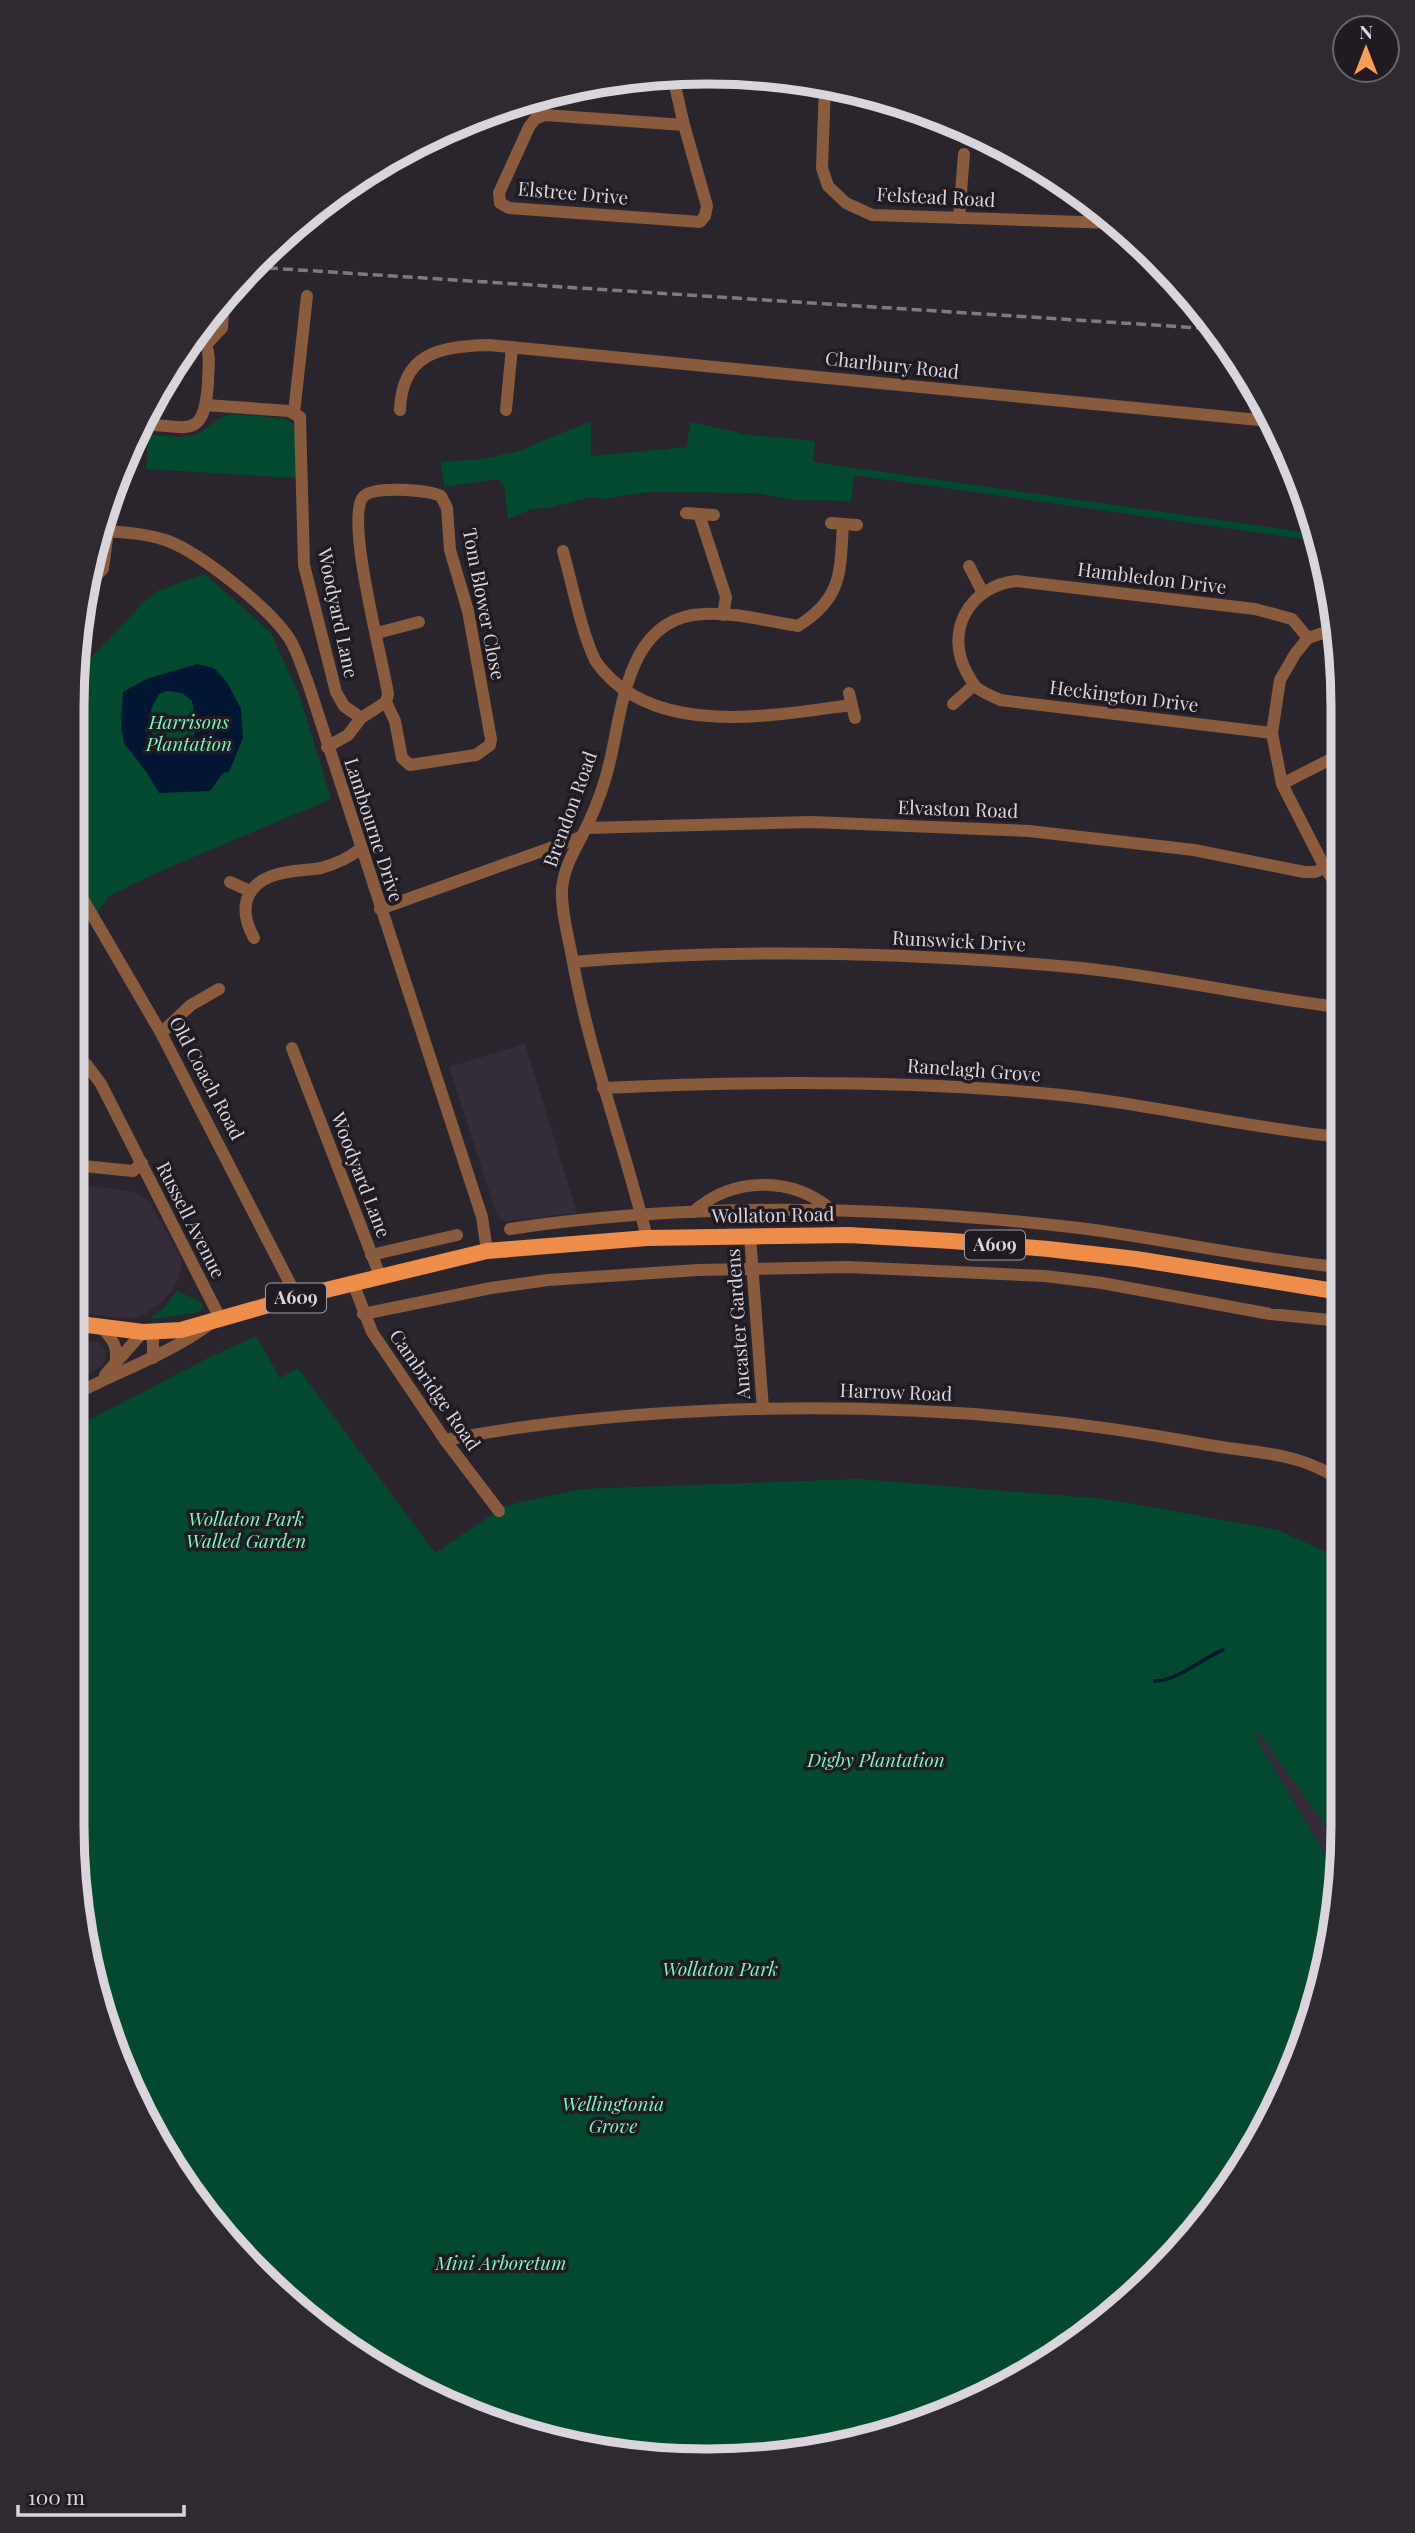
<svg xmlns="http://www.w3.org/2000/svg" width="1415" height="2533" font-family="'Playfair Display',serif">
	<rect width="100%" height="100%" fill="#2a242c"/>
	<g fill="#352c39">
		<polygon points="525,1044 577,1213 505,1221 499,1218 496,1212 449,1067"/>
		<polygon points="83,1185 134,1192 150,1202 182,1261 179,1278 171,1291 162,1302 145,1314 131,1319 72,1312 72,1256"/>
		<polygon points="72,1338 101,1343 106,1351 106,1357 101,1367 72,1382"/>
		<polygon points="1341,1660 1342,1867 1340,1880 1255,1736"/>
	</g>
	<g fill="#024a2f">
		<path d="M230,414L283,418L291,422L297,429L298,478L146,469L148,434C164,435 186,441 200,432C210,426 218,418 230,414Z"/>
		<polygon points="591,421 591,456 686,447 691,422 750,435 815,441 813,462 1317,534 1318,541 854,475 851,501 795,500 754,493 649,492 603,499 591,497 548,508 532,509 508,519 504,486 498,479 444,487 441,462 481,459 517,452"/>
		<polygon points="205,574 271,633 300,697 331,799 163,870 109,896 73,947 73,676 144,602 158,591"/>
		<polygon points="177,1291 201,1302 203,1307 199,1312 152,1319 152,1316 164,1308"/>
		<polygon points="256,1336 280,1378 298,1368 435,1553 505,1506 581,1489 858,1479 1106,1499 1278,1530 1341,1559 1342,1848 1259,1733 1255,1736 1340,1880 1321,1990 1258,2143 1127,2303 951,2413 749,2460 543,2440 355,2354 203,2213 106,2030 72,1825 72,1429 210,1357"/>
	</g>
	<path fill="#001633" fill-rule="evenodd" d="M197,664L214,668L227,682L241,709L243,738L229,772L223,773L210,791L159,793L147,773L124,743L121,726L123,692L146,679ZM168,691L182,693L192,701C193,709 197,722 196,729C193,742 180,755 166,749C158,744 153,734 148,726L152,707L159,694Z"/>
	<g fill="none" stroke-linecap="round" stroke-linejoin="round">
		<g stroke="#001633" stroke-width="3.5">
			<polyline points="73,922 82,914"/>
			<path d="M1155,1681C1180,1680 1200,1659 1223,1650"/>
		</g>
		<g stroke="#8a5b3d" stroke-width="12">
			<polyline points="672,73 684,125 707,206 705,216 700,222 509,208 500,203 499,193 529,127 535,119 545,115 684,125"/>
			<polyline points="825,85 822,168 828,186 846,203 872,215 1112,223"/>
			<polyline points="959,218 964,154"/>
			<polyline points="206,345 222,328 224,295"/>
			<polyline points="206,405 289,411 300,417 304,565 336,692 344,706 361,718 348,735 327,747"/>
			<path d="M400,410C402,353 440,346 489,345L1269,421"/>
			<polyline points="506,410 512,347"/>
			<polyline points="294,413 307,296"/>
			<path d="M143,424C190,427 204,439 208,383C208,370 211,357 206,345L194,338"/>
			<polyline points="686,513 714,515"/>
			<polyline points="699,514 726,597 723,615"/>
			<polyline points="831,523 857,525"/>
			<path d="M98,531C122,532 146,533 168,541C202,554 269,608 289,638C298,652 302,669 308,683L482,1217L487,1251"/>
			<path d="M563,551C572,583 581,631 595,660C599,667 606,674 612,680C672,735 777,715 851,705"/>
			<polyline points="969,566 983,593"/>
			<polyline points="87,584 103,569 108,531"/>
			<polyline points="377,633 419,622"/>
			<polyline points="1308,638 1295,654 1280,680 1272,733 1282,784 1325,868 1339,889"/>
			<polyline points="1308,638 1338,628"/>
			<polyline points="849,693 855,718"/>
			<polyline points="953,704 974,685"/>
			<path d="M361,718L386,702L388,694C383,661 345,519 363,497C373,485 427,490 441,496L447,508L450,550L468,611L491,739L490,745L476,755L410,765L402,758L395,721L386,702"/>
			<path d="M1272,733L1000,700C992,696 983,693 976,687C972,683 970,678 967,673C944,632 969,586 1016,581L1255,609L1292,619L1308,638"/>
			<polyline points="1282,784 1333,758"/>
			<polyline points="586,828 811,822 1029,831 1194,850 1304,872 1315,872 1325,868"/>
			<polyline points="73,882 161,1033 297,1297"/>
			<polyline points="230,882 250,891"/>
			<polyline points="380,909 581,837"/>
			<path d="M254,938C235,903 249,878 288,872C299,870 310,870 321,868C335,864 348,859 360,849"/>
			<path d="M573,962C739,948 906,952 1071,967C1161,975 1250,997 1339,1007"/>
			<polyline points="161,1033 191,1005 219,989"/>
			<polyline points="292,1048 380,1276"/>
			<polyline points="73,1053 87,1065 101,1084 221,1320"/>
			<path d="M603,1088C749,1081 895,1080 1041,1093C1142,1102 1240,1127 1340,1137"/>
			<polyline points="73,1165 133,1171 142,1163"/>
			<path d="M693,1212C733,1176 792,1176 833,1211"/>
			<path d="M510,1229C697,1201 891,1206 1079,1228C1166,1239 1252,1259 1340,1267"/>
			<polyline points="750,1236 763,1409"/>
			<path d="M647,1238C624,1144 589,1053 572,957C568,935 561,911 562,889C564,865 577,847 587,826C597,805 605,783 610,761C623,705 628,617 703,614C734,612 767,621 798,626C843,598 840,572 843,524"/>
			<polyline points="371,1255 457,1235"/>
			<polyline points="353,1283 372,1332 445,1440 499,1511"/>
			<polyline points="363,1314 491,1288 548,1280 698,1270 848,1267 1045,1276 1102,1283 1270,1314 1340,1321"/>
			<path d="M101,1327C113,1339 119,1348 115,1365"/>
			<polyline points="147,1333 153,1339 153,1358"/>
			<polyline points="105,1375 143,1332"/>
			<path d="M72,1396C118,1371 168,1355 210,1324"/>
			<path d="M445,1440C537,1422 629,1414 723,1410C884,1404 1045,1414 1203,1444C1234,1450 1268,1451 1297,1460C1313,1464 1326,1472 1341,1479"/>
		</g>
		<polyline stroke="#ee8c4a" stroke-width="16" points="72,1323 143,1332 181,1330 297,1297 487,1251 647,1238 849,1235 952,1241 1048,1249 1136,1259 1340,1292"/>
		<polyline stroke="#7f7a81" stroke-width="3.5" stroke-dasharray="10 5" stroke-linecap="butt" points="253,267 1216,329"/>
	</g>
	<g text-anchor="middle" stroke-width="7" stroke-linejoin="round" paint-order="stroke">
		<g fill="#201a22" stroke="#a29da4" stroke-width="2">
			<rect x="965" y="1230.5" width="60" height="29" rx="5"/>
			<rect x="266" y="1283.5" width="60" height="29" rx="5"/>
		</g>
		<g font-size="18" font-weight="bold" fill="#d9d5db">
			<text x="995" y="1251">A609</text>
			<text x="296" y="1304">A609</text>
		</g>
		<g font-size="19" fill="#d9d5db" stroke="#201a22">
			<text transform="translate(573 193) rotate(5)" y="7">Elstree Drive</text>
			<text transform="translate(936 197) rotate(3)" y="7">Felstead Road</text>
			<text transform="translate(892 365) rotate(6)" y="7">Charlbury Road</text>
			<text transform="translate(1152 578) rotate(7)" y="7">Hambledon Drive</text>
			<text transform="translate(484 604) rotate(79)" y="7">Tom Blower Close</text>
			<text transform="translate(338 613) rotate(78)" y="7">Woodyard Lane</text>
			<text transform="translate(1124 696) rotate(7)" y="7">Heckington Drive</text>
			<text transform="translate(570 809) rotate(-70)" y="7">Brendon Road</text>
			<text transform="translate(958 809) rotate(2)" y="7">Elvaston Road</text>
			<text transform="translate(374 830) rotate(72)" y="7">Lambourne Drive</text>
			<text transform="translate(959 941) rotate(3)" y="7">Runswick Drive</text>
			<text transform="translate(974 1070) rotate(4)" y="7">Ranelagh Grove</text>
			<text transform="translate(207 1078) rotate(62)" y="7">Old Coach Road</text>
			<text transform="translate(361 1175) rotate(69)" y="7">Woodyard Lane</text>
			<text transform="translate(773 1215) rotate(-1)" y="7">Wollaton Road</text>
			<text transform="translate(191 1220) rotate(63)" y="7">Russell Avenue</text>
			<text transform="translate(738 1324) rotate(-94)" y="7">Ancaster Gardens</text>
			<text transform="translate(435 1390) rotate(55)" y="7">Cambridge Road</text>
			<text transform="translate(896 1392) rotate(2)" y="7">Harrow Road</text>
		</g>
		<g font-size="19" font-style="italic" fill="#7bf6bb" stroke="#201a22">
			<text x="189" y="729">Harrisons<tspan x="189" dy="22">Plantation</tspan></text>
			<text x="246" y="1526">Wollaton Park<tspan x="246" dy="22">Walled Garden</tspan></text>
			<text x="876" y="1767">Digby Plantation</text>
			<text x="720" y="1976">Wollaton Park</text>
			<text x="613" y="2111">Wellingtonia<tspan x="613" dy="22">Grove</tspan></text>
			<text x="501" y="2270">Mini Arboretum</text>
		</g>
	</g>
	<path d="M0 0H1415V2533H0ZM707 84H708A623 623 0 0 1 1331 707V1826A623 623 0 0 1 708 2449H707A623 623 0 0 1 84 1826V707A623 623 0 0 1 707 84Z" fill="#2f2931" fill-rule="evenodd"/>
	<path fill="none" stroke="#d9d5db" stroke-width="9" d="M707 84H708A623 623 0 0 1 1331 707V1826A623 623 0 0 1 708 2449H707A623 623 0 0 1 84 1826V707A623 623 0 0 1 707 84Z"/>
	<g transform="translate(1366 49)"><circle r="33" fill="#201a22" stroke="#6a656c" stroke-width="2"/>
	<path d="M0-5L12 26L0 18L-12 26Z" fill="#fc9d54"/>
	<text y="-10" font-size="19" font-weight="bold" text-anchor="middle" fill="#d9d5db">N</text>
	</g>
	<path d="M18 2505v10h166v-10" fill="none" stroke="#d9d5db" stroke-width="3.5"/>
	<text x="28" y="2505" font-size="21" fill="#d9d5db" stroke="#201a22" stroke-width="5" paint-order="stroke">100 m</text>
</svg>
